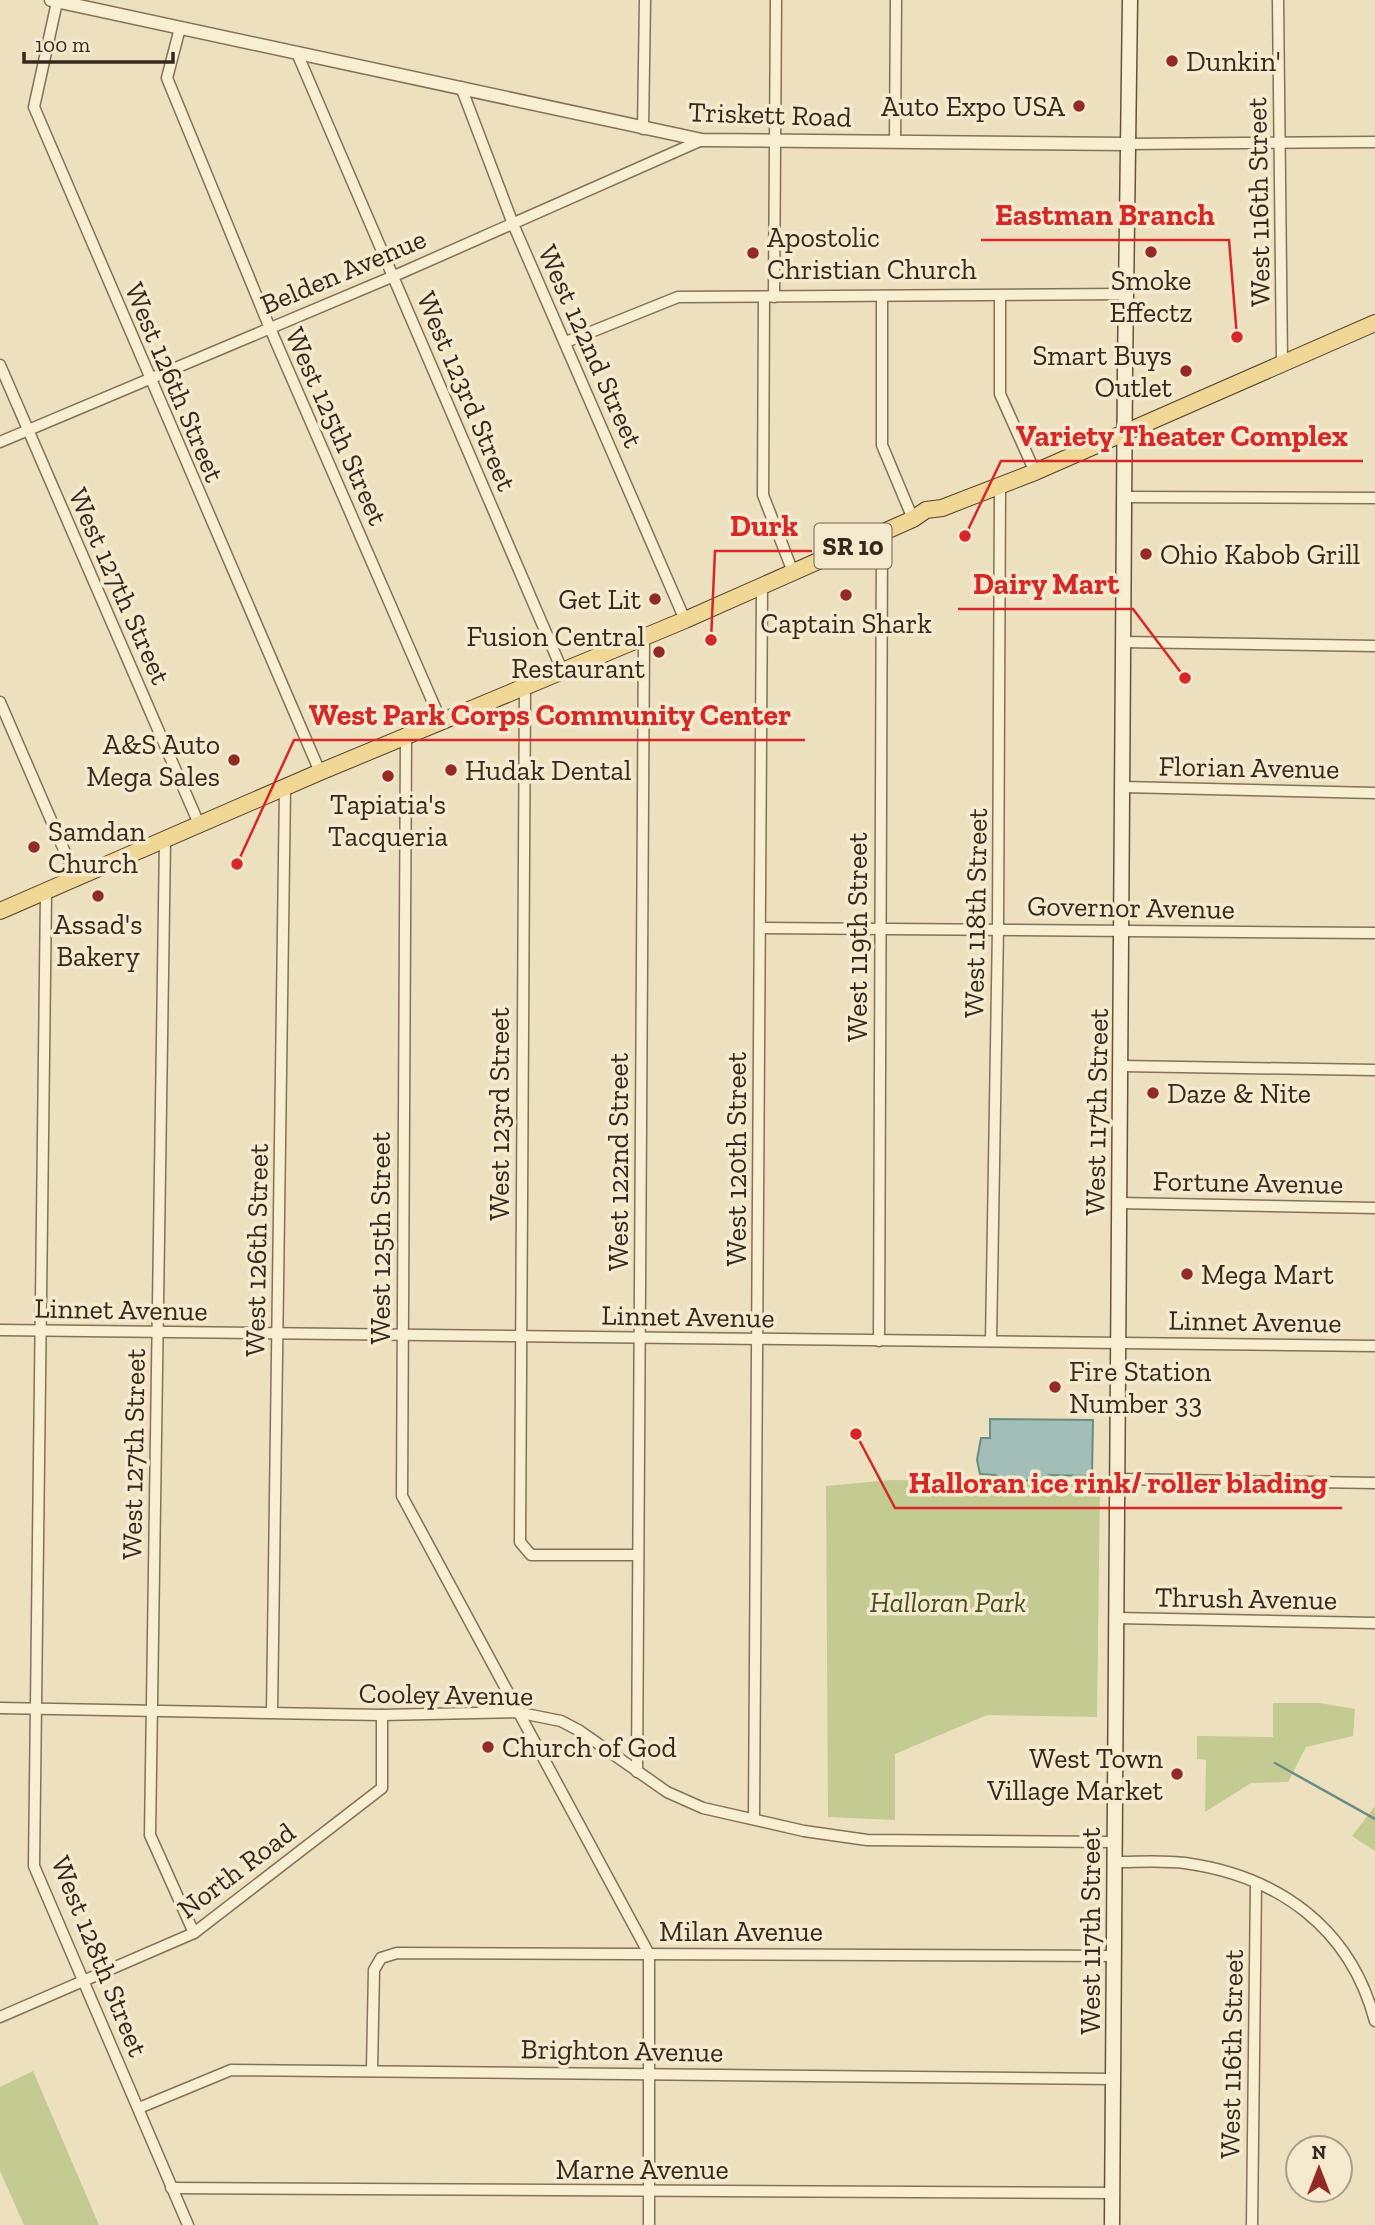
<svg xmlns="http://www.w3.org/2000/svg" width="1375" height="2225" font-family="'Zilla Slab',serif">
	<rect width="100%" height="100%" fill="#ede0bf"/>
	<g fill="#c3cb93">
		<polygon points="890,1480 1100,1484 1097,1717 987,1715 895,1754 895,1820 828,1817 826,1486"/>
		<polygon points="1273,1703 1319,1703 1355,1709 1353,1736 1306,1747 1288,1782 1251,1783 1205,1812 1206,1760 1197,1759 1197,1736 1273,1737"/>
		<polygon points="1375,1806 1375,1851 1352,1836"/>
		<polygon points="33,2071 99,2225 24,2225 0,2171 0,2087"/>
	</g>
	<polygon fill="#a2bfb7" stroke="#6a8c84" stroke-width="2" points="990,1419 1093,1420 1092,1476 1048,1475 1047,1481 1007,1480 995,1475 980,1474 977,1460 981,1438 990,1438"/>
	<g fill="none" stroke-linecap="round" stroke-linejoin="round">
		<polyline stroke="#6a8c84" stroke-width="2.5" points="1275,1763 1375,1819"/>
		<defs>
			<g id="minor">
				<polyline points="1278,0 1282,363"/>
				<polyline points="57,2 34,107 320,772"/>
				<polyline points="180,28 167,78 269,326 441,721"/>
				<polyline points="297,53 562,670"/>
				<polyline points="461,87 513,224 685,620"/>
				<polyline points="643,129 645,0"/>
				<polyline points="895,142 896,0"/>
				<polyline points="1128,144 1375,142"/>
				<polyline points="1000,296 1000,394 1035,472"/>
				<polyline points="764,297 763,495 793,572"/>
				<polyline points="774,297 776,0"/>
				<polyline points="882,297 882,445 913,519"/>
				<polyline points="566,342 678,297 1126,294"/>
				<polyline points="0,365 199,824"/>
				<polyline points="0,442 401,273 702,140"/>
				<polyline points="1125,497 1375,498"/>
				<polyline points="1123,642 1375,646"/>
				<polyline points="525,686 520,1542 531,1555 637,1555"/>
				<polyline points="0,702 77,880"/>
				<polyline points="406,736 402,1496 649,1954 649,2225"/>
				<polyline points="1123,787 1375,793"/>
				<polyline points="165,840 150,1835 194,1933"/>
				<polyline points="46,893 34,1866 188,2225"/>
				<polyline points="761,928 1375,933"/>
				<polyline points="1121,1066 1375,1070"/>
				<polyline points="1119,1203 1375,1208"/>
				<polyline points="0,1330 1375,1346"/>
				<polyline points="879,1341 882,533"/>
				<polyline points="991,1341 998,928 1000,486"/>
				<polyline points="1118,1479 1375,1483"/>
				<polyline points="1116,1618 1375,1623"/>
				<polyline points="0,1708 382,1715 516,1712 561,1721 580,1731 667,1792 703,1808 804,1831 867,1840 1115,1842"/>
				<polyline points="272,1712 285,788"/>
				<polyline points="637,1772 644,636"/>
				<polyline points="754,1817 762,586"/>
				<path d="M1115,1862C1138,1862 1162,1860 1185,1863C1278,1876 1350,1927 1375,2021"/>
				<polyline points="0,2017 194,1933 382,1788 382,1715"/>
				<polyline points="372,2069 374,1970 381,1958 397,1953 1115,1956"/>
				<polyline points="139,2108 231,2070 1113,2079"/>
				<polyline points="171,2188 1112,2193"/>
				<polyline points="1252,2225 1256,1883"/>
			</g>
			<polyline id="tertiary" points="51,0 702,140 1128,144"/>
			<polyline id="secondary" points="1112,2225 1125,369 1130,0"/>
			<polyline id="primary" points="0,911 320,772 685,620 913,519 926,510 942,508 1035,472 1375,323"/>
		</defs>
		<use href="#minor" stroke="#857157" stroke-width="13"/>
		<use href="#tertiary" stroke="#857157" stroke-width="15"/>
		<use href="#secondary" stroke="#67523b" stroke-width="17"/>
		<use href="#primary" stroke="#533f2c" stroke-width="18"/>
		<use href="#minor" stroke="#f8eed1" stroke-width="10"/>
		<use href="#tertiary" stroke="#f8eed1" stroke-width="12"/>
		<use href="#secondary" stroke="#f8eed1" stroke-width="14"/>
		<use href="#primary" stroke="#f1d796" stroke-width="16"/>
	</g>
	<g fill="#942a28" stroke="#f5eace" stroke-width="2.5">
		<circle cx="1172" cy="61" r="7"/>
		<circle cx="1079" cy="106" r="7"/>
		<circle cx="1151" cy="252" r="7"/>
		<circle cx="753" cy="253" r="7"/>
		<circle cx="1186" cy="371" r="7"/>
		<circle cx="1146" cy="554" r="7"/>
		<circle cx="846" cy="595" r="7"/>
		<circle cx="655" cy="599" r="7"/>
		<circle cx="659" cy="652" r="7"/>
		<circle cx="234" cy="760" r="7"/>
		<circle cx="451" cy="770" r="7"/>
		<circle cx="388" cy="776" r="7"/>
		<circle cx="34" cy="847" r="7"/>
		<circle cx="98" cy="896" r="7"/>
		<circle cx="1153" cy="1093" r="7"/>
		<circle cx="1187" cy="1274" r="7"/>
		<circle cx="1055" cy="1387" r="7"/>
		<circle cx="488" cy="1747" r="7"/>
		<circle cx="1177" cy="1774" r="7"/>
	</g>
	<g text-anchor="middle" stroke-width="7" stroke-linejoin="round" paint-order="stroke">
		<rect fill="#f5eace" stroke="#6f6351" stroke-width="2" x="814.5" y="523.5" width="77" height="45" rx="5"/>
		<g font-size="26" font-weight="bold" fill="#35291c">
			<text x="853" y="555">SR 10</text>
		</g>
		<g font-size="28" fill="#35291c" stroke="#f5eace" text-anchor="start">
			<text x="1186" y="71">Dunkin'</text>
			<text x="1065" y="116" text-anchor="end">Auto Expo USA</text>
			<text x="767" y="247">Apostolic<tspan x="767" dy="32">Christian Church</tspan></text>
			<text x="1151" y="290" text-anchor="middle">Smoke<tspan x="1151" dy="32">Effectz</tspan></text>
			<text x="1172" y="365" text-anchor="end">Smart Buys<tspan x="1172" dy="32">Outlet</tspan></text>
			<text x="1160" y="564">Ohio Kabob Grill</text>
			<text x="641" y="609" text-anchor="end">Get Lit</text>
			<text x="846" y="633" text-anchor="middle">Captain Shark</text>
			<text x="645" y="646" text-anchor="end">Fusion Central<tspan x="645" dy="32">Restaurant</tspan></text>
			<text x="220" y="754" text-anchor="end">A&amp;S Auto<tspan x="220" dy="32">Mega Sales</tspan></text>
			<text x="465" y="780">Hudak Dental</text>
			<text x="388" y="814" text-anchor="middle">Tapiatia's<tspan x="388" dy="32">Tacqueria</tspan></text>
			<text x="48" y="841">Samdan<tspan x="48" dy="32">Church</tspan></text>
			<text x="98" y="934" text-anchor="middle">Assad's<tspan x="98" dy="32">Bakery</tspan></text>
			<text x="1167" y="1103">Daze &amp; Nite</text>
			<text x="1201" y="1284">Mega Mart</text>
			<text x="1069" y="1381">Fire Station<tspan x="1069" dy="32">Number 33</tspan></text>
			<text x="502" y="1757">Church of God</text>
			<text x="1163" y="1768" text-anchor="end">West Town<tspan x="1163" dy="32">Village Market</tspan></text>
		</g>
		<g font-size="28" fill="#35291c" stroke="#f5eace">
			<text transform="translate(770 114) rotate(2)" y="10">Triskett Road</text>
			<text transform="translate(1258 202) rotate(-91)" y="10">West 116th Street</text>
			<text transform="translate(343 271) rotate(-23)" y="10">Belden Avenue</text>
			<text transform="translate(591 346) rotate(66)" y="10">West 122nd Street</text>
			<text transform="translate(175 382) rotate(67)" y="10">West 126th Street</text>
			<text transform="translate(467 391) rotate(67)" y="10">West 123rd Street</text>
			<text transform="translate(337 426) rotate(66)" y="10">West 125th Street</text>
			<text transform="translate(120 586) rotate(66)" y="10">West 127th Street</text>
			<text transform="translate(1249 767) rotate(1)" y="10">Florian Avenue</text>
			<text transform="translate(1131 907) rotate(1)" y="10">Governor Avenue</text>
			<text transform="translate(975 913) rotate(-89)" y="10">West 118th Street</text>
			<text transform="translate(857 937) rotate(-90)" y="10">West 119th Street</text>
			<text transform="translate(1096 1112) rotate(-89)" y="10">West 117th Street</text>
			<text transform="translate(499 1114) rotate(-90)" y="10">West 123rd Street</text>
			<text transform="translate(736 1159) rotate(-90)" y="10">West 120th Street</text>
			<text transform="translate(618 1162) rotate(-90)" y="10">West 122nd Street</text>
			<text transform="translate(1248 1182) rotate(1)" y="10">Fortune Avenue</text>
			<text transform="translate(380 1238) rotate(-90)" y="10">West 125th Street</text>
			<text transform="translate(256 1250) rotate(-89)" y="10">West 126th Street</text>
			<text transform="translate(121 1309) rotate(1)" y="10">Linnet Avenue</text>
			<text transform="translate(688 1316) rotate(1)" y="10">Linnet Avenue</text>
			<text transform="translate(1255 1321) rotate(1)" y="10">Linnet Avenue</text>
			<text transform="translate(133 1454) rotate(-89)" y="10">West 127th Street</text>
			<text transform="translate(1246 1598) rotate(1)" y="10">Thrush Avenue</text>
			<text transform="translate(446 1694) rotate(1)" y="10">Cooley Avenue</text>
			<text transform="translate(236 1870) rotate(-37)" y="10">North Road</text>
			<text x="741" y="1941">Milan Avenue</text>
			<text transform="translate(1090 1931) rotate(-90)" y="10">West 117th Street</text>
			<text transform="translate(100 1956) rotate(68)" y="10">West 128th Street</text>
			<text transform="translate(622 2050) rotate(1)" y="10">Brighton Avenue</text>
			<text transform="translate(1231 2054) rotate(-89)" y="10">West 116th Street</text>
			<text x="642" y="2179">Marne Avenue</text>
		</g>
		<g font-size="28" font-style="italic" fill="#445123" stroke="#f5eace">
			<text x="948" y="1612">Halloran Park</text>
		</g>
	</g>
	<path fill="none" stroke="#d62828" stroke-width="2.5" d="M1237 337L1229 240H981M965 536L1001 461H1363M711 640L715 551H812M1185 678L1133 609H958M237 864L294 740H805M856 1434L895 1508H1342"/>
	<g fill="#d62828" stroke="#f5eace" stroke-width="2.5">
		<circle cx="1237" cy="337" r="7"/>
		<circle cx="965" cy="536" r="7"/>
		<circle cx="711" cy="640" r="7"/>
		<circle cx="1185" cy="678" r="7"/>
		<circle cx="237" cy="864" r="7"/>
		<circle cx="856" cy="1434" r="7"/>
	</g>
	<g font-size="30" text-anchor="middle" font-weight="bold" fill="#d62828" stroke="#f5eace" stroke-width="7" stroke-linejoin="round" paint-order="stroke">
		<text x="1105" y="225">Eastman Branch</text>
		<text x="1182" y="446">Variety Theater Complex</text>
		<text x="764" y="536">Durk</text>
		<text x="1046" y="594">Dairy Mart</text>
		<text x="550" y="725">West Park Corps Community Center</text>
		<text x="1118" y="1493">Halloran ice rink/ roller blading</text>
	</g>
	<g transform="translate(1319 2169)"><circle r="33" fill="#f5eace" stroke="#a89d87" stroke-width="2"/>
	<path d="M0-5L12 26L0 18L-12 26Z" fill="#942a28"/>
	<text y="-10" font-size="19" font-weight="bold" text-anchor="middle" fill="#35291c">N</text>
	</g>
	<path d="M24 52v10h149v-10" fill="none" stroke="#35291c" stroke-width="3.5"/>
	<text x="35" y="52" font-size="21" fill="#35291c" stroke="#f5eace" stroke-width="5" paint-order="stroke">100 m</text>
</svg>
